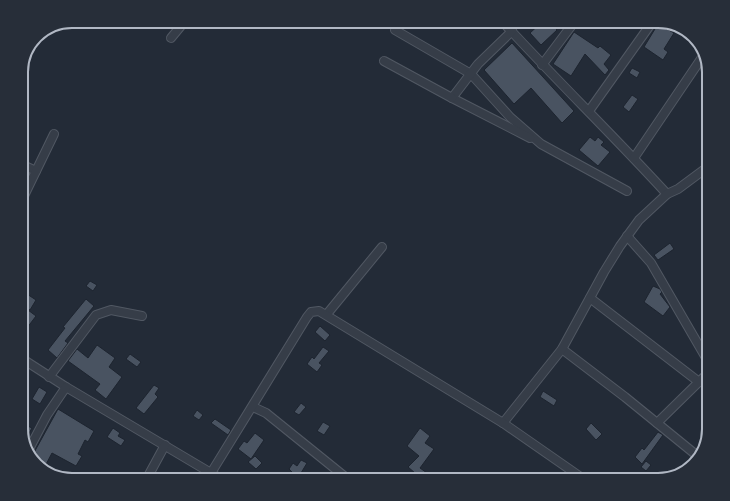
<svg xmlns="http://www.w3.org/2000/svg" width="730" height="501" font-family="'DejaVu Sans',sans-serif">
	<rect width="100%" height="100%" fill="#232b37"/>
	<g fill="#495361" stroke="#1d242f">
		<polygon points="543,21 548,21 557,30 541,45 530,33"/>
		<polygon points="658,24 674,33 664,49 668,52 663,60 644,47"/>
		<polygon points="574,32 598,48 600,46 611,55 604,64 609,70 605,75 585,54 571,76 553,64"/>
		<polygon points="512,43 574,111 562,123 531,88 514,104 484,70"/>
		<polygon points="632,68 640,72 637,78 629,73"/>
		<polygon points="632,95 638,99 629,112 623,107"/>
		<polygon points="590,137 595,141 598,137 604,142 601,145 610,152 598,166 579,150"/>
		<polygon points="670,243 674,249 658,260 654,255"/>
		<polygon points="90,281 97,285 93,291 86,286"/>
		<polygon points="653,286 660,289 662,292 660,294 670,307 663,316 644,302"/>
		<polygon points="24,292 36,300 30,310 21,304 21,296"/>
		<polygon points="86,299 94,306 65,341 68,343 57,358 48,350 65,328 63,327"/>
		<polygon points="28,310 36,316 21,336 21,320"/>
		<polygon points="320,326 330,335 325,341 315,332"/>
		<polygon points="97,345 115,358 109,367 122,377 106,399 95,390 100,384 68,361 77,349 88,358"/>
		<polygon points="323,347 329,351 319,363 322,365 317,372 307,364 312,357 314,359"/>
		<polygon points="130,354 141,362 137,367 126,359"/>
		<polygon points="154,385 159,388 155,394 158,397 144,414 136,408"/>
		<polygon points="39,387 47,392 40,404 32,399"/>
		<polygon points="543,391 557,400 554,406 540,397"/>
		<polygon points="301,403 306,407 299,415 294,412"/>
		<polygon points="58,409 94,431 88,442 85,440 78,454 82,456 76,466 52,453 43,470 31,458"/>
		<polygon points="197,410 203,415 199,420 193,416"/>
		<polygon points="215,419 231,430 228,435 211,423"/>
		<polygon points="323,422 330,426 324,435 317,431"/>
		<polygon points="21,423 32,428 28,435 21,432"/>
		<polygon points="591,423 602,434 596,440 586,429"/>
		<polygon points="113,428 120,433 118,436 125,440 121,446 107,437"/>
		<polygon points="420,428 430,436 425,443 434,449 420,468 427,473 422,479 408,467 419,456 407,446"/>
		<polygon points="658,432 663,435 642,464 635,457 642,448 644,450"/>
		<polygon points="255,433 264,440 251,459 238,449 244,441 247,443"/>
		<polygon points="255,456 262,463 256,469 248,462"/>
		<polygon points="301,460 307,463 298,478 289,469 293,463 297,466"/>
		<polygon points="646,461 651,465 646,471 641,467"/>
	</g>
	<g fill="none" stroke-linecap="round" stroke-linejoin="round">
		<defs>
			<g id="minor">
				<path d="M502,21C556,80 613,135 667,194"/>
				<polyline points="395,30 471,74 510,117 541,144 627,191"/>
				<polyline points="512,31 478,64 452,98 530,138"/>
				<polyline points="171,38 185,21"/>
				<polyline points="384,61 452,98"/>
				<polyline points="542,65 575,21"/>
				<polyline points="589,111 653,21"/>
				<polyline points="634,158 705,53"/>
				<polyline points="21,164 36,171"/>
				<polyline points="21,202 54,134"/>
				<polyline points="627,236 651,263 709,363"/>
				<polyline points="590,298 699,382"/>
				<polyline points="327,314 382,247"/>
				<polyline points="562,349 625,397 700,458"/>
				<polyline points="21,358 66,387 216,476 219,480"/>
				<polyline points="49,377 96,315 111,310 142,316"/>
				<polyline points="253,407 266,413 349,480"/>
				<polyline points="503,423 562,349 604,272 620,246 639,220 667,194 678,189 709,166"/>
				<polyline points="657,423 709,372"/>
				<polyline points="27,453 47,415 66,387"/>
				<polyline points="211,473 307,317 311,312 319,311 503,423 585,480"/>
				<polyline points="146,480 165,445"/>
			</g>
		</defs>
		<use href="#minor" stroke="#515863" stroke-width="10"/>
		<use href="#minor" stroke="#363d48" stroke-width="8"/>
	</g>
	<path d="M0 0H730V501H0ZM72 28H658A44 44 0 0 1 702 72V429A44 44 0 0 1 658 473H72A44 44 0 0 1 28 429V72A44 44 0 0 1 72 28Z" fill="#272e39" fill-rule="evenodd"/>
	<path fill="none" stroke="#b1b8c4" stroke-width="2" d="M72 28H658A44 44 0 0 1 702 72V429A44 44 0 0 1 658 473H72A44 44 0 0 1 28 429V72A44 44 0 0 1 72 28Z"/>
</svg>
